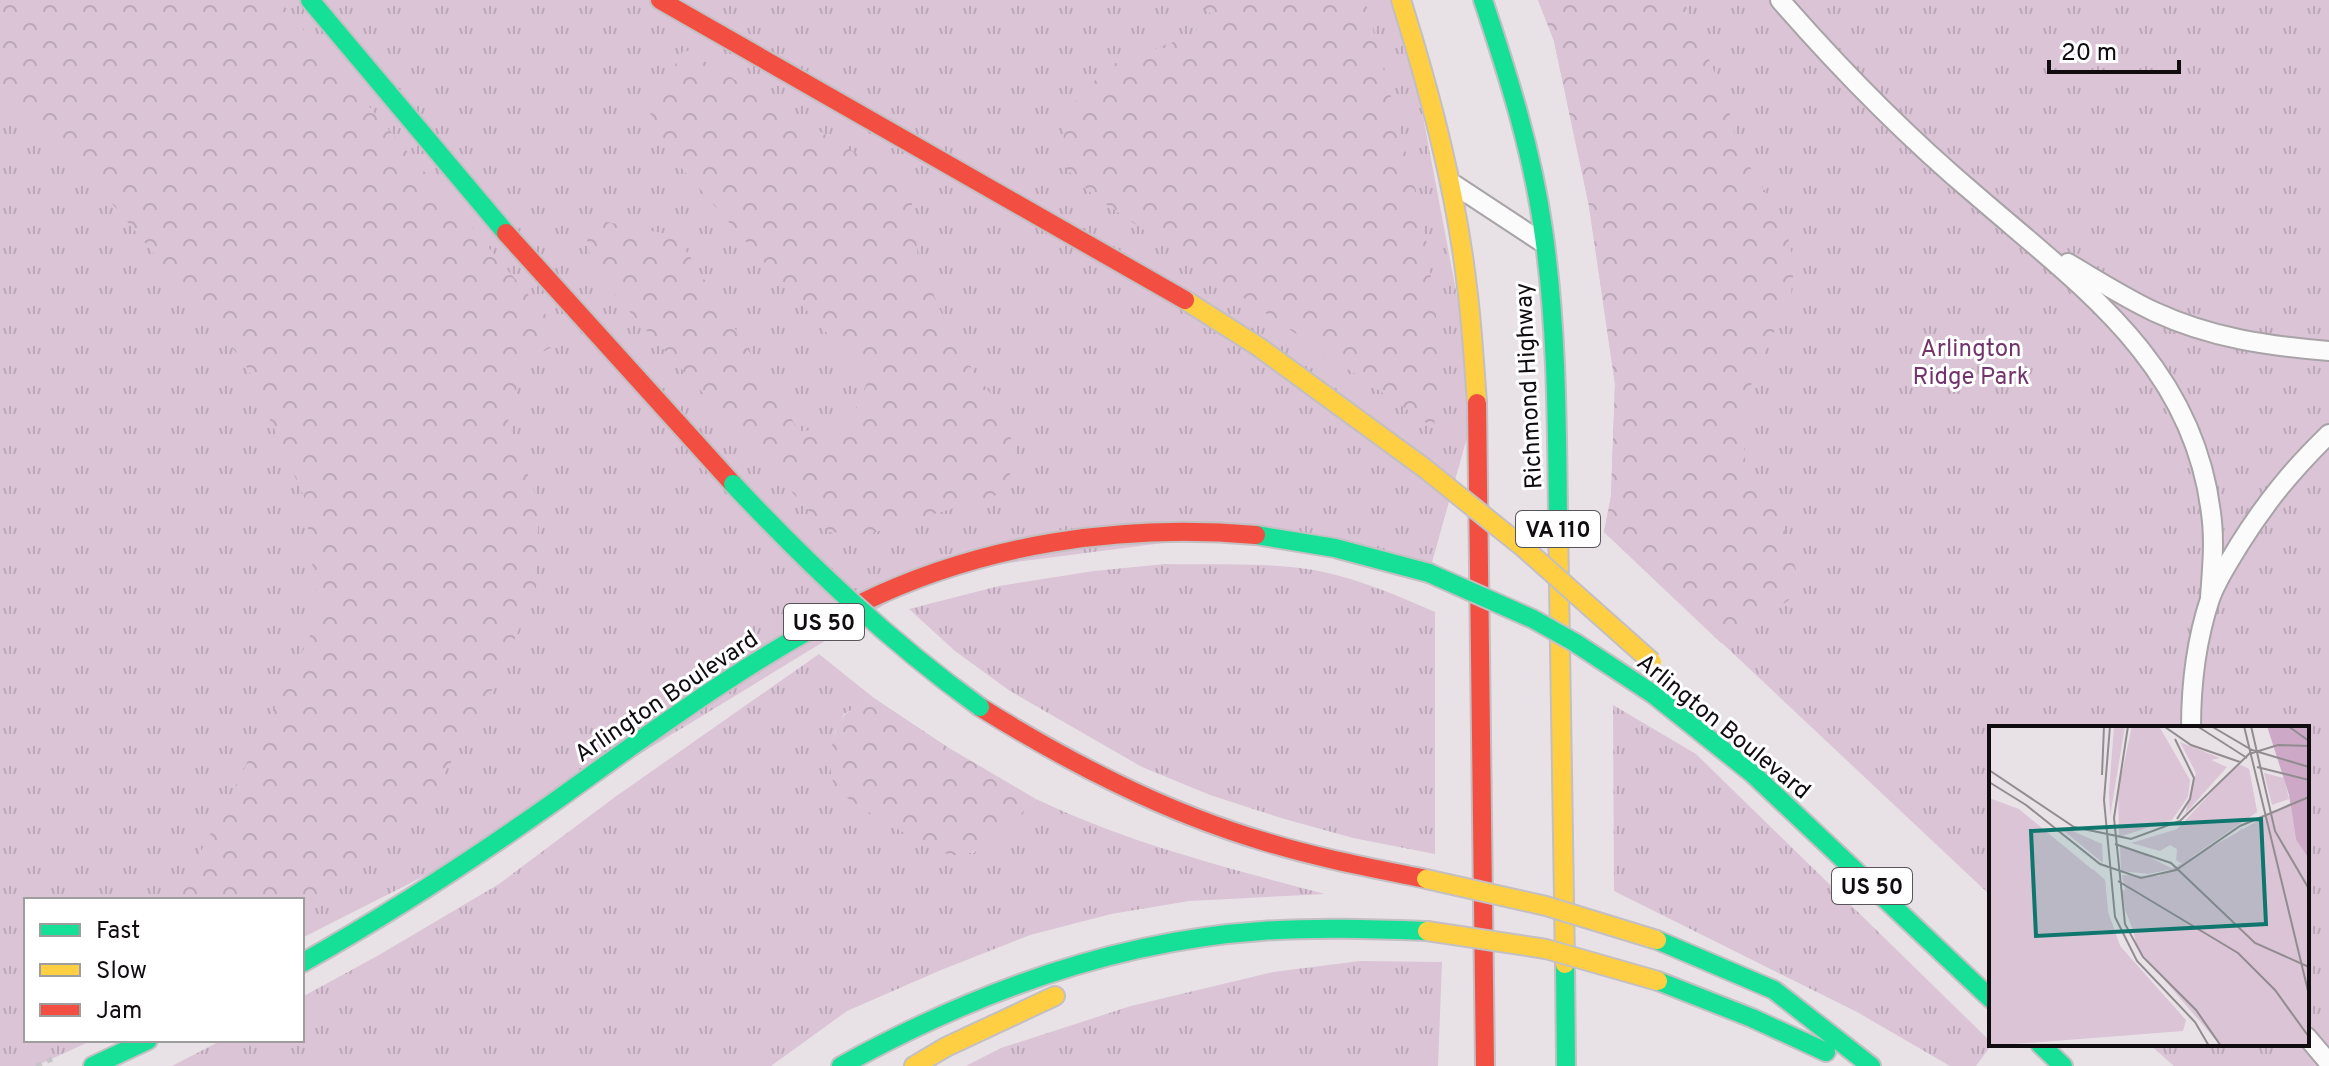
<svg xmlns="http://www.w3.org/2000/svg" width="2329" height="1066" font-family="Overpass,sans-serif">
	<defs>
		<pattern id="grass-tufts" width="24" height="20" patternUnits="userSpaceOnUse" patternTransform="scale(2)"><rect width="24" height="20" fill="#dac4d6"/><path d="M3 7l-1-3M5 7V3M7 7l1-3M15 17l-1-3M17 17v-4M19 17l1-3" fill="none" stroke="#baa7b7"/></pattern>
		<pattern id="forest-crowns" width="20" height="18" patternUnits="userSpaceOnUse" patternTransform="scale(2)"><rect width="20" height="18" fill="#dac4d6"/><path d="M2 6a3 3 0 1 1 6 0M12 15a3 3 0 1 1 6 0" fill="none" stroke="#baa7b7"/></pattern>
	</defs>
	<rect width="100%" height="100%" fill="#e8e2e7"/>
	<g fill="url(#grass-tufts)">
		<polygon points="0,0 1401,0 1477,402 1429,573 1240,533 938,572 515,830 302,938 302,900 26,900 26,1040 93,1040 36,1066 0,1066"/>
		<polygon points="1538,0 2329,0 2329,1066 2174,1066 2149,1044 2307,1044 2307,728 1991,728 1991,896 1604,532 1611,496 1615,384 1589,206 1554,41"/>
		<path d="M1165,564C1212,565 1274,562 1319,571C1359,579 1398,596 1435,612V854L1353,838L1281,818L1210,795L1142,767L1010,691L955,651L909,609L999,586L1094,571Z"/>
		<path d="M819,654L874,698L844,714L835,732L832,749L859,806L888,821L973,853L1001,832L1036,799C1128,843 1227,868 1325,894L1189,901L1111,914L1030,935L941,970L847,1011L771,1066H172L222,1040H302V997L379,955L499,884L615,797Z"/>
		<polygon points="1613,705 1696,754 1991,1042 1992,1044 1976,1066 1950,1066 1857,1012 1614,891"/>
		<polygon points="1360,961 1442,962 1438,1066 966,1066 1001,1048 1131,1006 1273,972"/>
	</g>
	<g fill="url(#forest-crowns)">
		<polygon points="0,0 279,0 566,339 523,363 508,421 539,505 536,591 484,708 428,800 340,889 302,911 302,900 173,900 219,819 319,618 304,497 245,363 61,142 0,106"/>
		<polygon points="1195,0 1365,0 1423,217 1441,354 1434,428 1094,196 1063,165 1064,115 1108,66 1190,36 1211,14"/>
		<polygon points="1538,0 1683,0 1726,98 1738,148 1785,223 1794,265 1790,304 1765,348 1750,388 1742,430 1747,475 1780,515 1796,570 1790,599 1764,618 1721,643 1604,532 1611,496 1615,384 1589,206 1554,41"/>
		<polygon points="684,49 910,186 918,258 958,352 998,403 1017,455 1003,493 869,534 828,532 594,272 582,217 677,236 799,431 848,427 868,380 676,162 649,111"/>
		<path d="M874,698L949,748L1036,799C1021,813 989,848 970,853C966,855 957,855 952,855C936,853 845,801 836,788C825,772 832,724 847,713C854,707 865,703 874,698Z"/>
	</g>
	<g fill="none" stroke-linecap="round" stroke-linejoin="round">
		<defs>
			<g id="lane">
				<path d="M1780,0C1841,70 1906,136 1977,196C2082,287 2193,364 2211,513C2215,541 2212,569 2210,598"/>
				<polyline points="1455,185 1540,241"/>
				<path d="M2068,263C2097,280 2125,298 2155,312C2211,338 2268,346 2329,351"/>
				<path d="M2191,728C2191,684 2196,641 2210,599C2216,581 2229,562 2239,545C2266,502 2292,470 2329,434"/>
				<polyline points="2307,1037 2329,1063"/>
			</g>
			<g id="fast">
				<polyline points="310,0 506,233"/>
				<path d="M1483,0C1508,75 1532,151 1543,229C1557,324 1557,425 1558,520"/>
				<polyline points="1256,535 1335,548 1429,573"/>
				<polyline points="1653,694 1753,774 1991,999"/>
				<polyline points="1657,940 1774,990 1871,1066"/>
				<path d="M302,963C389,914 472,860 554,802C653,731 751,657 861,603"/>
				<polyline points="1565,964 1566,1066"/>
				<polyline points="1658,981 1752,1018 1826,1052"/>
				<polyline points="2040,1044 2063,1066"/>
				<polyline points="93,1066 148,1040"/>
				<path d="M841,1066C971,994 1112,941 1262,931C1317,927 1372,929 1427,931"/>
			</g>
			<g id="slow">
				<path d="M1401,0C1430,93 1456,190 1467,287C1472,325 1474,364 1477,403"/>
				<polyline points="1185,300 1259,347 1423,467"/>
				<polyline points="1558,520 1565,964"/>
				<polyline points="914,1066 946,1047 1055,996"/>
			</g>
			<g id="jam">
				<polyline points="660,0 1185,300"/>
				<polyline points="506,233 733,484"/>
				<polyline points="1477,403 1485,1066"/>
				<path d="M861,603C982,544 1122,523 1256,535"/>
				<path d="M980,707C1070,763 1164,812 1266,842C1318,858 1372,868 1426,879"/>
			</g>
		</defs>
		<use href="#lane" stroke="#a8a3a7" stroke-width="22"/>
		<use href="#fast" stroke="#c3bfc2" stroke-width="22"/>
		<use href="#slow" stroke="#c3bfc2" stroke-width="22"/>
		<use href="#jam" stroke="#c3bfc2" stroke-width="22"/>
		<polyline stroke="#c6c4c6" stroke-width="5" stroke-dasharray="6 6" stroke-linecap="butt" points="36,1066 52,1059"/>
		<use href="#lane" stroke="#fcfbfb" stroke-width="18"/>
		<use href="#fast" stroke="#16e098" stroke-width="18"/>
		<use href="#slow" stroke="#ffcf43" stroke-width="18"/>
		<use href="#jam" stroke="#f24e42" stroke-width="18"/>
		<defs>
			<g id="fast-bridge">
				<path d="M733,484C810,566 889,641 980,707"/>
				<polyline points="1429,573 1533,619 1574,642 1653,694"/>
			</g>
			<g id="slow-bridge">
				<polyline points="1423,467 1524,548 1652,662"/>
				<polyline points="1426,879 1546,906 1657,940"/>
				<polyline points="1427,931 1546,949 1658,981"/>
			</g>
		</defs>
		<use href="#fast-bridge" stroke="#c3bfc2" stroke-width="22" stroke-linecap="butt"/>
		<use href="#slow-bridge" stroke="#c3bfc2" stroke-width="22" stroke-linecap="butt"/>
		<use href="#fast-bridge" stroke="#16e098" stroke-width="18"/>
		<use href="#slow-bridge" stroke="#ffcf43" stroke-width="18"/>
	</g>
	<g text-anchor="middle" stroke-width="6" stroke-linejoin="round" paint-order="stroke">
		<g fill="#fff" stroke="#585558" stroke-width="2">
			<rect x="1516" y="511" width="84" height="36" rx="6"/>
			<rect x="784" y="604" width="80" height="36" rx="6"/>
			<rect x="1832" y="868" width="80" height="36" rx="6"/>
		</g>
		<g font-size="22" font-weight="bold" fill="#100c10">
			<text x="1558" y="537">VA 110</text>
			<text x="824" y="630">US 50</text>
			<text x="1872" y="894">US 50</text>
		</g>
		<g font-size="24" fill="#72356b" stroke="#fff">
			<text x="1971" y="356">Arlington<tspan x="1971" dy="28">Ridge Park</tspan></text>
		</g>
		<g font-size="24" fill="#100c10" stroke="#fff">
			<text transform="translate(1528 386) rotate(-93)" y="8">Richmond Highway</text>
			<text transform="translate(666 696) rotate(-34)" y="8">Arlington Boulevard</text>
			<text transform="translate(1724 726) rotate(39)" y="8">Arlington Boulevard</text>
		</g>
	</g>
	<g transform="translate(1989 726)">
		<rect width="320" height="320" fill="#e8e2e7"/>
		<path d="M125,0H136L121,91L120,66ZM143,0H170L201,54L199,71L183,94L130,111L129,65ZM191,16L231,32L222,34L238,41L196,88L207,47ZM249,38L260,43L268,86L193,138L187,134L188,123L181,119L171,125L142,117L188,103ZM0,72L30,83L116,154L119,186L131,220L197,294L194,305L0,320ZM301,77L307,114L320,133V320H232L148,222L133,149L170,150ZM77,102L113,118L114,137L75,105ZM131,121L147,124L184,143L159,148L132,145Z" fill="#dac4d6"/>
		<path d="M249,38L260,43L268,86L254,95L247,74ZM275,47L295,52L300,73L283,79ZM253,102L256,110L243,139L245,151L270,184L294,197L297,222L291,227L276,212L259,209L220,168L226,131ZM104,143L116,154L119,186L131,220L164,260L145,262L120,226L99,181L103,165L97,151ZM193,150L217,174L219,180L209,178L196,160L191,161L213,190L210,197L186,184L175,158ZM133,163L172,187L158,203L169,205L174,224L193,208L211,210L222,240L276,320H270L190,228L181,237L258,320H236L199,270L151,221L136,184ZM317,166L320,185L314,208L319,231L301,175ZM0,267L3,284L16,289V316L4,320ZM280,268L302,289L320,320H291V292L278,277Z" fill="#dac4d6"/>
		<path d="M278,0H320V133L307,114L300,69Z" fill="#cda9c7"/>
		<path fill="none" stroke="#928c91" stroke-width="2" d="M121,0L115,74L126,191L148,235L206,296L220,320M139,0L125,92L136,198L154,231L207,284L232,320M208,0L258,32M222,0L263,24L320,41M255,0L320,269M262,0L286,105L320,163M299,0L320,15M176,1L202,19L251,36M186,13L205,52L201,73L188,93M268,41L320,54M0,44L85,101L142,113L191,95L260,28L289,19L320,20M113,49L115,0M0,56L37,79L111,138L152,152L187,144L251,100L320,71M126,118L182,137L266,217L320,241M129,155L249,227L286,264L320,311"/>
		<path fill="#0f766e" fill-opacity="0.15" stroke="#0f766e" stroke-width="4" d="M272,93L277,198L47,210L42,105Z"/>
		<rect width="320" height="320" fill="none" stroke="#100c10" stroke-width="4"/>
	</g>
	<rect x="24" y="898" width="280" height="144" fill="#ffffff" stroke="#9f9e9f" stroke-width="2"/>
	<rect x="40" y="924" width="40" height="12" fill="#16e098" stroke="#9f9e9f" stroke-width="2"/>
	<text x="96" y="938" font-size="24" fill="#100c10">Fast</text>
	<rect x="40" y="964" width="40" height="12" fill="#ffcf43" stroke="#9f9e9f" stroke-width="2"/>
	<text x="96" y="978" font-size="24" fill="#100c10">Slow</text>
	<rect x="40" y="1004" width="40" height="12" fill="#f24e42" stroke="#9f9e9f" stroke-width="2"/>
	<text x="96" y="1018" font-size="24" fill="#100c10">Jam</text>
	<path d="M2049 60v12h130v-12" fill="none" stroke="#100c10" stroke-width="4"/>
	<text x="2061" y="60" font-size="24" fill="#100c10" stroke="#ffffff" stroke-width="6" paint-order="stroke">20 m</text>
</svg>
